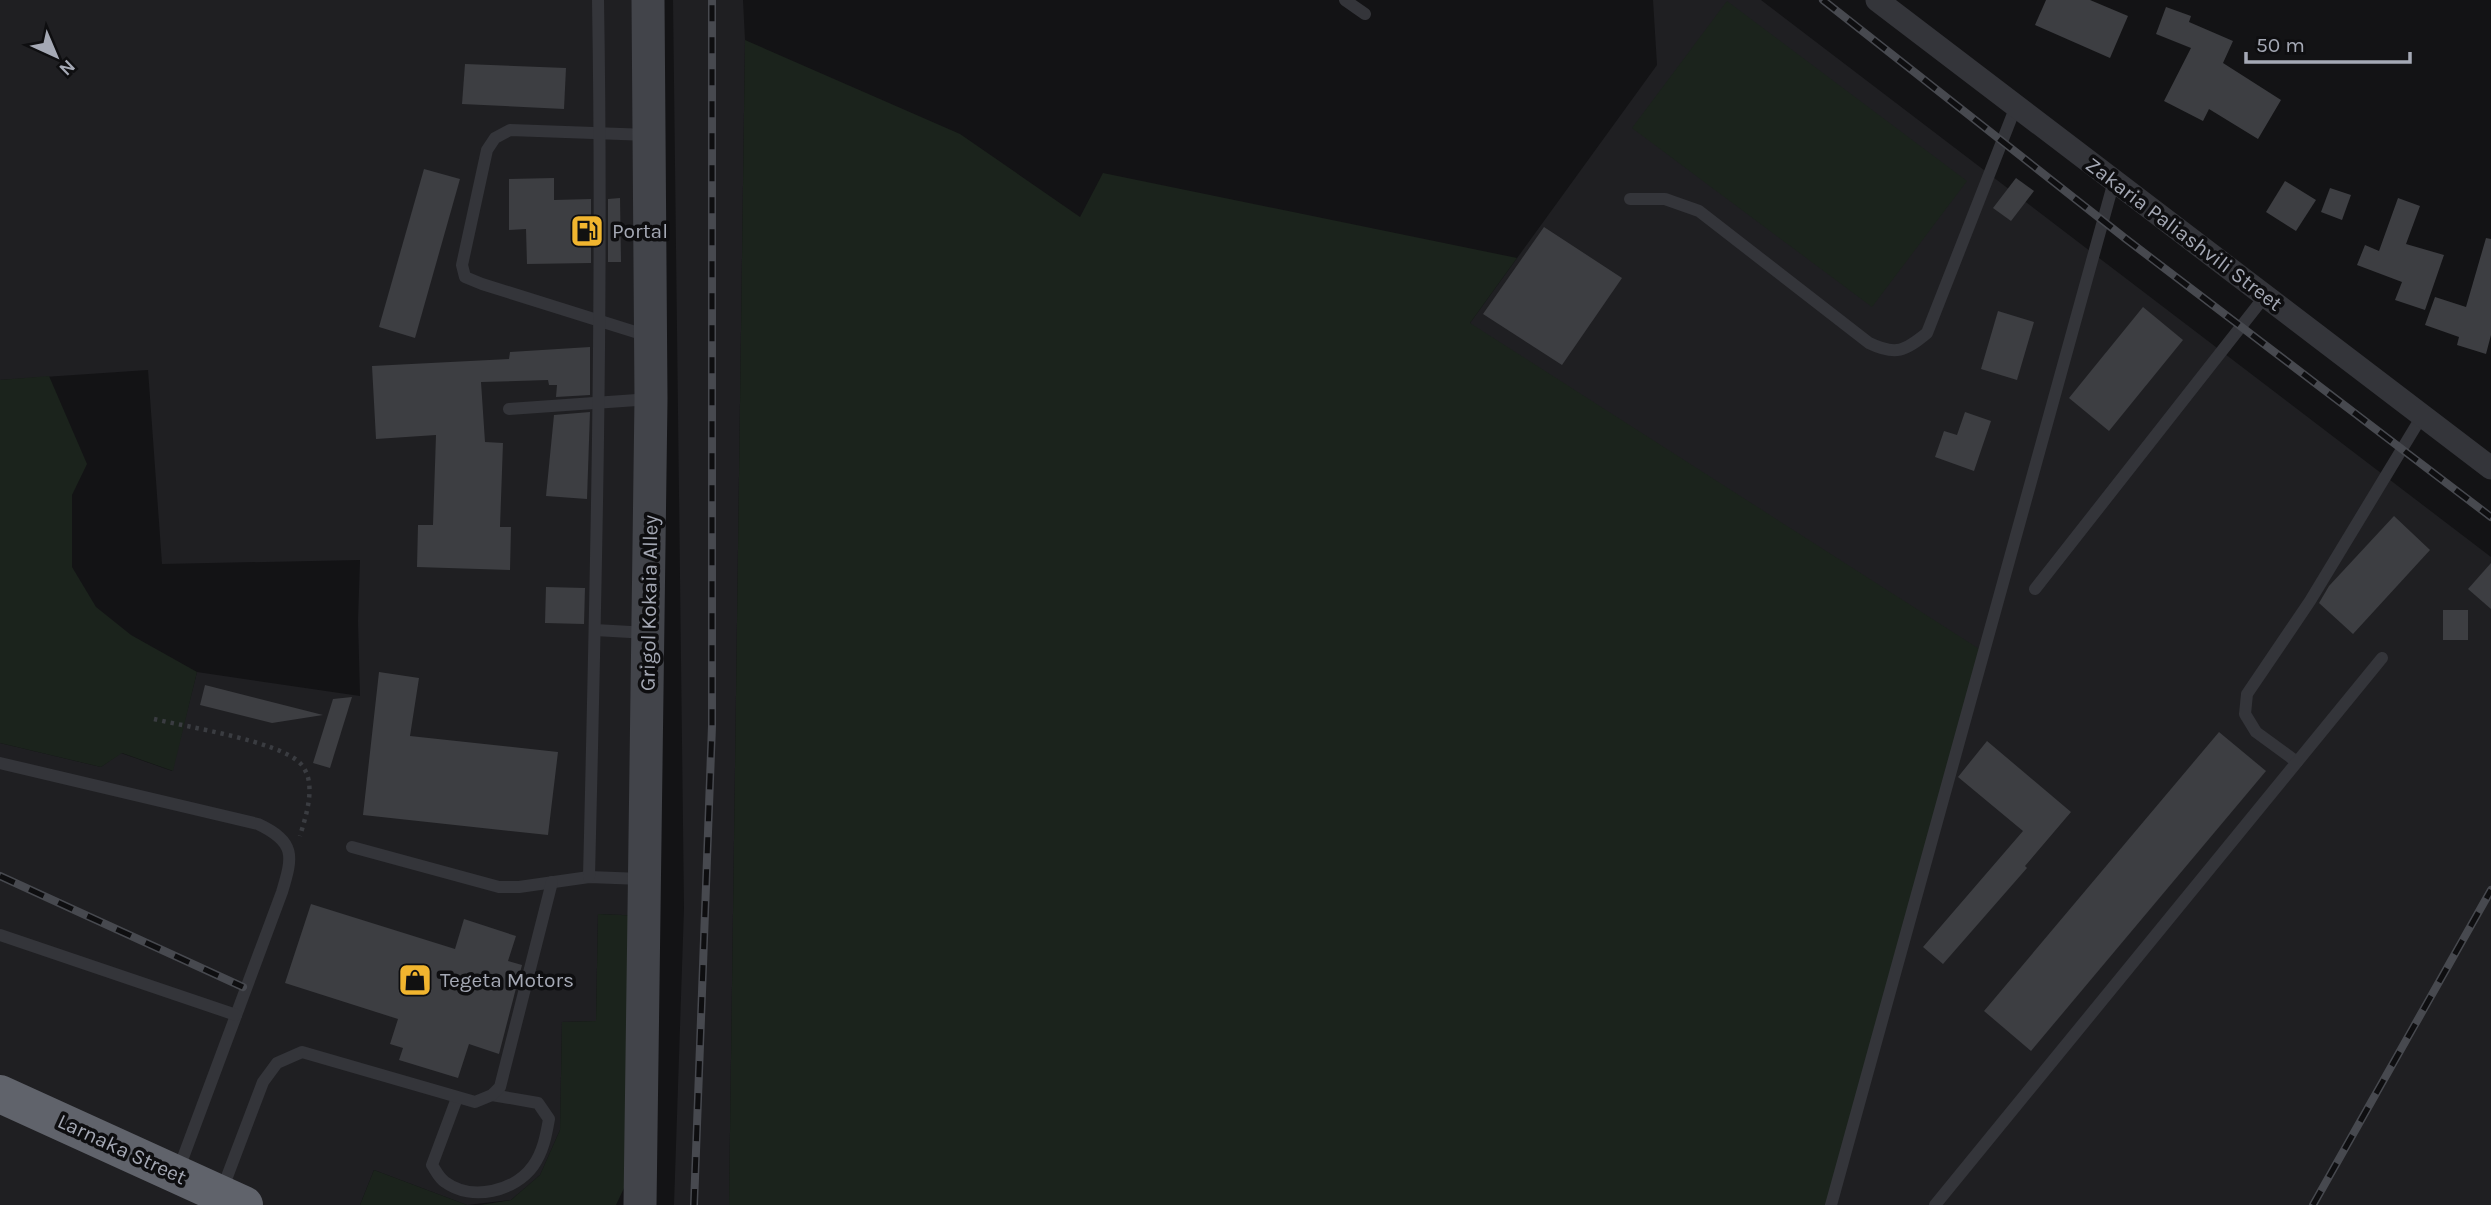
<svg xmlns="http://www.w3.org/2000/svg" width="2491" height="1205" font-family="Karla,sans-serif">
	<rect width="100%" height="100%" fill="#131315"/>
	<g fill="#1f1f22">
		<polygon points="0,0 648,0 645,916 598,914 596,1021 562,1022 560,1130 540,1175 511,1200 467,1205 374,1170 360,1205 0,1205 0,743 101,767 121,753 172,771 197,672 360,696 358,621 360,560 162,564 148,370 0,380"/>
		<polygon points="673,0 743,0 745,40 729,1205 674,1205 684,908"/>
		<polygon points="1653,0 1761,0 2491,557 2491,1205 1831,1205 1470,323 1657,65"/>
	</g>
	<g fill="#1b231c">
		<polygon points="1727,1 1967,181 1872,307 1632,128"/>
		<polygon points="745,40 960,134 1080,217 1103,173 1517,258 1470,323 1984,652 1831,1205 729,1205"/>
		<polygon points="49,376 87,464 72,495 72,567 96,607 131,635 197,672 173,771 122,753 101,767 0,743 0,380"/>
		<polygon points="598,914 645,916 642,1150 616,1205 480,1205 511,1200 540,1175 560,1130 562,1022 596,1021"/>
		<polygon points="374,1170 467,1205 360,1205"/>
	</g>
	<g fill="#3d3e42">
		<polygon points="2046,0 2090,0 2128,16 2110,58 2035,25"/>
		<polygon points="2166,7 2191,16 2189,22 2233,41 2223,63 2281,100 2258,139 2209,109 2203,121 2164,101 2191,48 2156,34"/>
		<polygon points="465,64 566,68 564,109 462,104"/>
		<polygon points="424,169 460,179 415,338 379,327"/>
		<polygon points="554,178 554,200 591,199 591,263 527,264 526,229 509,230 509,179"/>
		<polygon points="2016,178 2034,191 2011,221 1993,208"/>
		<polygon points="2285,181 2316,200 2296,231 2266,212"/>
		<polygon points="2330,188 2351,195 2342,220 2321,212"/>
		<polygon points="620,198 621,262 608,262 608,199"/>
		<polygon points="2398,198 2420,206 2406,244 2444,255 2425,310 2395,300 2402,282 2357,265 2365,245 2379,251"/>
		<polygon points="1544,227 1622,278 1562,365 1483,314"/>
		<polygon points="2486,238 2491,239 2491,335 2486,354 2457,345 2459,337 2425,325 2435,297 2466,307"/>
		<polygon points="2143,307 2183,340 2109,431 2069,398"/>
		<polygon points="1998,311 2034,322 2017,380 1981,369"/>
		<polygon points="590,347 590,395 556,397 557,385 549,385 548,380 481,382 485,442 503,443 500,527 511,527 510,570 417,567 418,525 433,525 436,435 376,439 372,366 509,359 510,352"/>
		<polygon points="590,412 587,499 546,496 554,415"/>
		<polygon points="1965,412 1991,421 1974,471 1935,457 1944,431 1957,435"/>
		<polygon points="2394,516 2430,550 2353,634 2319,603 2329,586"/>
		<polygon points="2491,563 2491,609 2468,589"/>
		<polygon points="546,587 585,588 584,624 545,623"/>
		<rect x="2443" y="610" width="25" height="30"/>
		<polygon points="379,672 419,678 410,736 558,752 548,835 363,815"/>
		<polygon points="205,685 323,715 272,723 200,705"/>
		<polygon points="352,697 330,768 313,763 333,699"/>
		<polygon points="2219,732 2266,771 2031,1051 1984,1011"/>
		<polygon points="1987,741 2071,812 2025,866 2027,868 1943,964 1923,947 2023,831 1958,777"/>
		<polygon points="311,904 455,949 464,919 516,936 508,961 522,965 499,1054 469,1044 458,1078 399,1060 403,1048 390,1044 398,1019 285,983"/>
	</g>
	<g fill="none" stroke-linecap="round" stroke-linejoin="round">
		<path stroke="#3a3c41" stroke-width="4.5" stroke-dasharray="3.5 5" stroke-linecap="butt" d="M154,719C187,727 278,741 300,763C318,782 306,815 300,836"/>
		<g stroke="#34353a" stroke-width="12">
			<polyline points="1345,0 1365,14"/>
			<path d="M1630,199H1665L1699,211L1869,343C1896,356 1905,351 1927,333L2016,106"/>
			<polyline points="648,336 482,284 465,277 462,265 487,150 495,138 510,130 649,135"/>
			<polyline points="509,409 651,399"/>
			<polyline points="2035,589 2265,296"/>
			<polyline points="595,630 648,633"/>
			<polyline points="2297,762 2256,732 2245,714 2247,694 2310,601 2422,416"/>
			<path d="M0,763L258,824C296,842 293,856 282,892L178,1171"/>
			<polyline points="352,847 499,887 519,887 589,877 642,879"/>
			<path d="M589,877C596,585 603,292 598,0"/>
			<polyline points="0,935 236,1015"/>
			<path d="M457,1098L432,1165C436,1171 439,1178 445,1182C472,1202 515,1191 533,1166C543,1152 546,1136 549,1119L538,1103L492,1095"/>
			<polyline points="222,1190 263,1082 277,1063 302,1052 475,1102 492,1095 500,1087 552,882"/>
			<polyline points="1831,1205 2114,181"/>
			<polyline points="1935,1205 2382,658"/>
		</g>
		<polyline stroke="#34353a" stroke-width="23" points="1877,0 2491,468"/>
		<polyline stroke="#42444a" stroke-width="33" points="640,1205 651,399 648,0"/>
		<polyline stroke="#60636b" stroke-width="38" points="0,1094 244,1205"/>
		<defs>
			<g id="rail">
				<polyline points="1823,0 2126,239 2491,517"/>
				<polyline points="0,876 243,987"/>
				<polyline points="694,1205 712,726 712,0"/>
				<polyline points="2313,1205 2491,890"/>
			</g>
		</defs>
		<use href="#rail" stroke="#47494f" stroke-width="8"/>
		<use href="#rail" stroke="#0e0e10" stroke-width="5" stroke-dasharray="16" stroke-linecap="butt"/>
	</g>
	<defs>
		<symbol id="fuel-square" viewBox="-11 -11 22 22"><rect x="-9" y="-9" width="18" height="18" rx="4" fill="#f1b52f" stroke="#0e0e10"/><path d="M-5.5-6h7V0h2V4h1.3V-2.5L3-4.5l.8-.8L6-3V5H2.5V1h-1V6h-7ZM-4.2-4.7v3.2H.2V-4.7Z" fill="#111"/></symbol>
		<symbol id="shop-square" viewBox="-11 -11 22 22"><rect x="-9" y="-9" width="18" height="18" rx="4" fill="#f1b52f" stroke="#0e0e10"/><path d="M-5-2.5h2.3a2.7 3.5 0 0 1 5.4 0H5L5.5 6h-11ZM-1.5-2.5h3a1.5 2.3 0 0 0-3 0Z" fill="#111"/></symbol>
	</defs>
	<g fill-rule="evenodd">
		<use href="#fuel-square" x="568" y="212" width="38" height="38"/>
		<use href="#shop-square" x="396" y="961" width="38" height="38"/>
	</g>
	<g text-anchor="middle" stroke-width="7" stroke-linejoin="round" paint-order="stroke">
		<g font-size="21" fill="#a5a9b5" stroke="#0e0e10" text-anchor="start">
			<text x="612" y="238">Portal</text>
			<text x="440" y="987">Tegeta Motors</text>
		</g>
		<g font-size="21" fill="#a5a9b5" stroke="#0e0e10">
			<text transform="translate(2184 234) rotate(37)" y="7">Zakaria Paliashvili Street</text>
			<text transform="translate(649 603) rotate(-89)" y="7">Grigol Kokaia Alley</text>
			<text transform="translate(122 1149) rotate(25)" y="7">Larnaka Street</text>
		</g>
	</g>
	<g transform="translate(56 56) rotate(136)" stroke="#0e0e10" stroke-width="5" paint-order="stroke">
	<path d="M0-5L12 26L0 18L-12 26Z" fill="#a5a9b5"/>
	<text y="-10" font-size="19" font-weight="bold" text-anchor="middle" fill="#a5a9b5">N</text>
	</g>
	<path d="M2246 52v10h164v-10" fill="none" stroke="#a5a9b5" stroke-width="3.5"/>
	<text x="2256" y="52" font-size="21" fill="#a5a9b5" stroke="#0e0e10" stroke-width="5" paint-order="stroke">50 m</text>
</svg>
